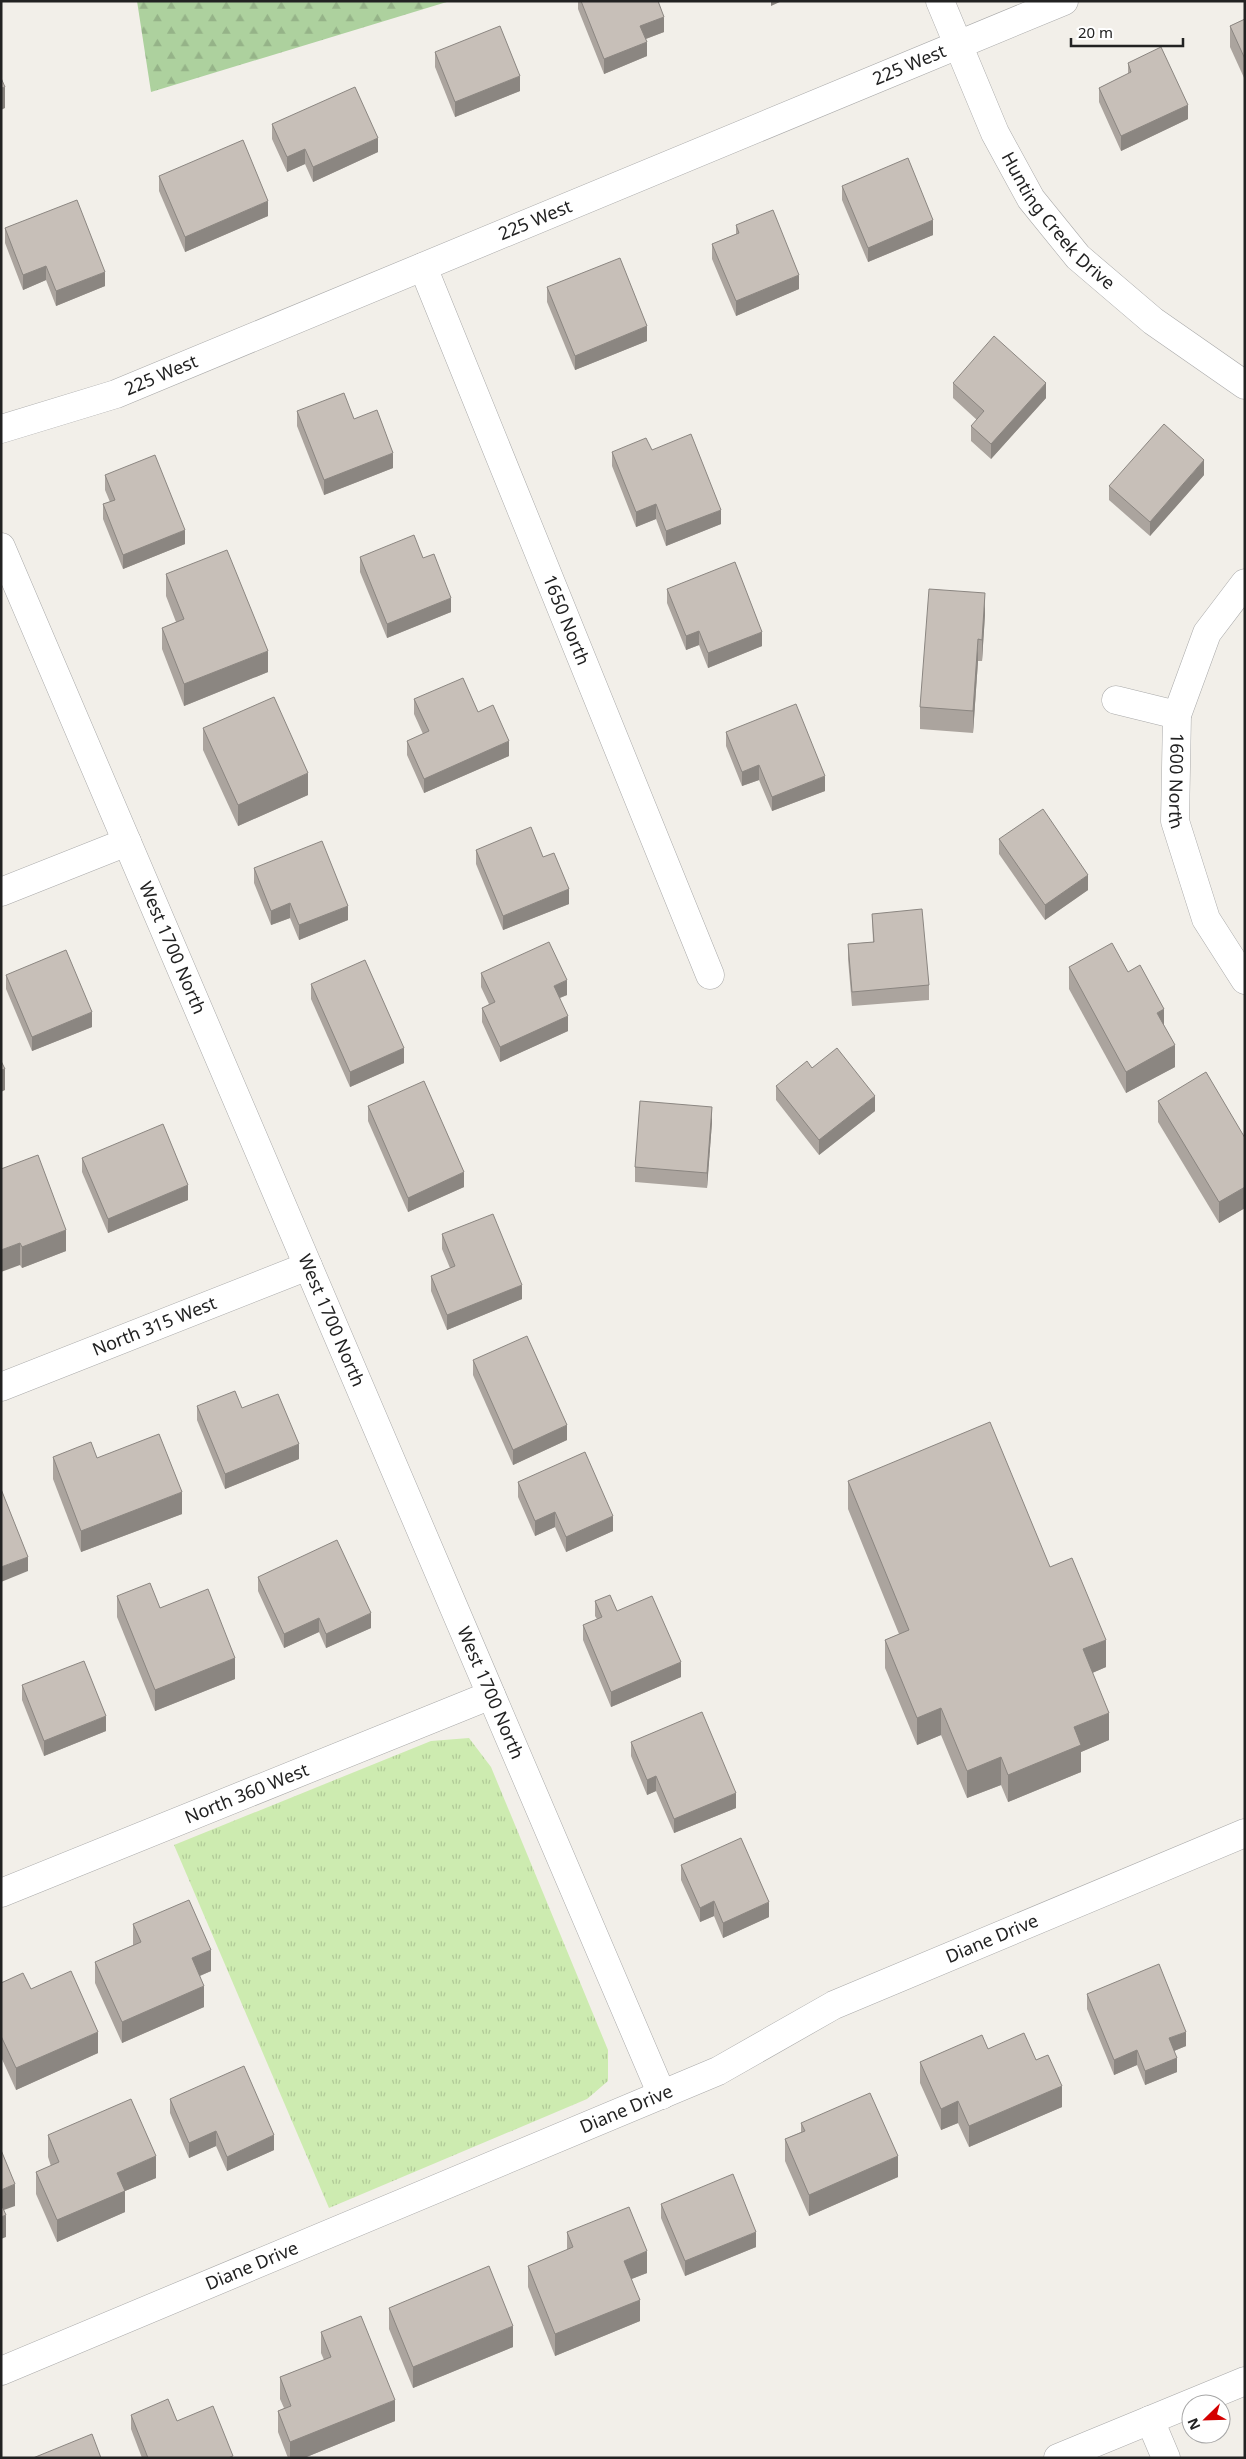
<svg xmlns="http://www.w3.org/2000/svg" width="1246" height="2459" font-family="'Noto Sans',sans-serif">
	<defs>
		<pattern id="grass-tufts" width="24" height="20" patternUnits="userSpaceOnUse" patternTransform="scale(1.25)"><rect width="24" height="20" fill="#cdebb0"/><path d="M3 7l-1-3M5 7V3M7 7l1-3M15 17l-1-3M17 17v-4M19 17l1-3" fill="none" stroke="#b0c997"/></pattern>
		<pattern id="forest-firs" width="22" height="20" patternUnits="userSpaceOnUse" patternTransform="scale(1.25)"><rect width="22" height="20" fill="#add19e"/><path d="M5 1l3.5 6h-7zM16 11l3.5 6h-7z" fill="#95b388"/></pattern>
	</defs>
	<rect width="100%" height="100%" fill="#f2efe9"/>
	<polygon fill="url(#grass-tufts)" points="469,1738 491,1767 608,2050 608,2081 587,2099 329,2208 174,1845 431,1741"/>
	<polygon fill="url(#forest-firs)" points="137,1 450,1 151,92"/>
	<g fill="none" stroke-linecap="round" stroke-linejoin="round">
		<defs>
			<g id="minor">
				<path id="s1" d="M940,1L995,133L1031,199L1078,257L1153,321L1245,385"/>
				<path id="s2" d="M423,267L710,975"/>
				<path id="s3" d="M1,429L116,394L1064,1"/>
				<path id="s4" d="M1,547L662,2095"/>
				<path id="s5" d="M1245,583L1207,633L1177,715L1175,821L1206,919L1245,980"/>
				<polyline points="1116,700 1177,715"/>
				<polyline points="1,892 127,842"/>
				<path id="s6" d="M1,1387L308,1266"/>
				<path id="s7" d="M1,1893L491,1695"/>
				<path id="s8" d="M1,2371L718,2071L834,2005L1245,1833"/>
				<polyline points="1150,2420 1166,2458"/>
				<polyline points="1058,2458 1245,2381"/>
			</g>
		</defs>
		<use href="#minor" stroke="#a9a9a9" stroke-width="29"/>
		<use href="#minor" stroke="#fff" stroke-width="28"/>
	</g>
	<g fill="#aba49e">
		<polygon points="578,1 658,1 664,32 646,39 647,56 604,74 578,9"/>
		<polygon points="1245,19 1245,80 1230,47 1230,26"/>
		<polygon points="435,52 520,91 455,117 435,67"/>
		<polygon points="1128,63 1188,119 1121,151 1099,102 1099,88 1128,74"/>
		<polygon points="272,124 378,152 313,182 305,164 287,172 272,139"/>
		<polygon points="159,176 268,216 185,252 159,191"/>
		<polygon points="842,186 933,235 868,262 842,200"/>
		<polygon points="736,225 799,289 736,316 712,259 712,244 736,234"/>
		<polygon points="5,228 105,286 56,306 46,280 23,290 5,243"/>
		<polygon points="547,287 647,341 575,370 547,302"/>
		<polygon points="953,383 1046,398 991,459 971,441 971,426 977,420 953,398"/>
		<polygon points="297,411 354,419 393,468 324,495 297,426"/>
		<polygon points="652,450 721,524 666,546 656,519 636,527 612,466 612,452"/>
		<polygon points="105,475 185,544 123,569 103,519 103,504 110,502 105,490"/>
		<polygon points="1204,475 1150,536 1109,500 1109,486"/>
		<polygon points="360,557 423,558 451,612 387,638 360,572"/>
		<polygon points="166,574 268,672 184,706 162,649 162,628 176,622 166,596"/>
		<polygon points="667,589 762,646 708,668 699,645 686,650 667,603"/>
		<polygon points="985,614 982,661 978,661 973,733 920,729 920,707"/>
		<polygon points="414,699 478,712 509,756 424,793 407,755 407,741 423,734 414,714"/>
		<polygon points="203,728 308,795 238,826 203,750"/>
		<polygon points="726,732 825,791 772,811 759,780 742,786 726,746"/>
		<polygon points="999,839 1088,890 1045,920 999,854"/>
		<polygon points="476,850 543,857 569,904 503,930 476,864"/>
		<polygon points="254,868 348,920 299,940 290,918 271,925 254,883"/>
		<polygon points="872,914 929,985 929,1000 852,1006 848,959 848,944 873,942"/>
		<polygon points="1069,967 1128,972 1164,1025 1175,1067 1126,1093 1069,989"/>
		<polygon points="481,973 567,995 560,998 568,1031 500,1062 482,1022 482,1008 489,1004 481,987"/>
		<polygon points="6,975 92,1027 32,1051 6,989"/>
		<polygon points="311,984 404,1063 350,1087 311,999"/>
		<polygon points="776,1086 875,1111 819,1155 776,1100"/>
		<polygon points="1158,1101 1245,1138 1245,1208 1219,1223 1158,1122"/>
		<polygon points="368,1106 464,1187 408,1212 368,1121"/>
		<polygon points="712,1122 707,1188 635,1182 635,1167"/>
		<polygon points="82,1158 188,1200 108,1233 82,1172"/>
		<polygon points="1,1169 66,1251 22,1268 20,1265"/>
		<polygon points="442,1234 522,1299 447,1330 431,1291 431,1276 450,1268 442,1249"/>
		<polygon points="473,1360 567,1440 513,1465 473,1375"/>
		<polygon points="197,1406 242,1408 299,1459 225,1489 197,1420"/>
		<polygon points="53,1457 97,1458 182,1514 81,1552 53,1479"/>
		<polygon points="848,1481 1050,1567 1106,1667 1092,1673 1109,1740 1081,1752 1081,1772 1008,1802 1001,1785 967,1798 941,1735 917,1745 885,1668 885,1640 899,1634 848,1509"/>
		<polygon points="518,1482 613,1531 566,1552 555,1527 535,1536 518,1497"/>
		<polygon points="258,1577 371,1628 326,1648 319,1632 284,1648 258,1591"/>
		<polygon points="117,1596 160,1608 235,1679 155,1711 117,1617"/>
		<polygon points="595,1601 681,1677 611,1707 583,1640 583,1625 597,1619 595,1616"/>
		<polygon points="22,1685 106,1731 44,1756 22,1700"/>
		<polygon points="631,1742 736,1808 674,1833 656,1791 647,1795 631,1756"/>
		<polygon points="681,1865 769,1917 723,1938 714,1916 700,1922 681,1880"/>
		<polygon points="133,1924 211,1971 200,1976 204,2007 122,2043 95,1983 95,1962 133,1945"/>
		<polygon points="1,1983 31,1989 98,2053 16,2090 1,2057"/>
		<polygon points="1087,1994 1186,2046 1174,2051 1177,2072 1145,2085 1137,2065 1114,2075 1087,2009"/>
		<polygon points="988,2049 1036,2060 1062,2107 969,2147 958,2123 941,2130 920,2083 920,2062"/>
		<polygon points="170,2099 274,2150 227,2171 216,2146 189,2158 170,2113"/>
		<polygon points="801,2123 898,2177 809,2216 785,2161 785,2139 801,2132"/>
		<polygon points="48,2135 156,2178 125,2191 125,2212 57,2242 36,2194 36,2172 51,2166 48,2157"/>
		<polygon points="661,2204 756,2247 685,2276 661,2218"/>
		<polygon points="567,2232 647,2273 631,2279 640,2321 555,2356 528,2287 528,2266 567,2250"/>
		<polygon points="389,2308 513,2347 413,2388 389,2329"/>
		<polygon points="321,2332 395,2421 304,2458 288,2458 278,2432 278,2411 284,2408 280,2399 280,2377 324,2360 321,2353"/>
		<polygon points="131,2415 177,2421 233,2458 142,2458 131,2429"/>
	</g>
	<g fill="#8b8681">
		<polygon points="771,1 782,1 771,6"/>
		<polygon points="664,17 664,32 640,41 640,26"/>
		<polygon points="647,42 647,56 604,74 604,59"/>
		<polygon points="520,76 520,91 455,117 455,102"/>
		<polygon points="5,87 5,108 1,110 1,88"/>
		<polygon points="1188,105 1188,119 1121,151 1121,136"/>
		<polygon points="378,138 378,152 313,182 313,167"/>
		<polygon points="305,149 305,164 287,172 287,157"/>
		<polygon points="268,201 268,216 185,252 185,237"/>
		<polygon points="933,220 933,235 868,262 868,248"/>
		<polygon points="46,266 46,280 23,290 23,275"/>
		<polygon points="105,272 105,286 56,306 56,291"/>
		<polygon points="799,275 799,289 736,316 736,301"/>
		<polygon points="647,326 647,341 575,370 575,356"/>
		<polygon points="1046,383 1046,398 991,459 991,444"/>
		<polygon points="393,453 393,468 324,495 324,480"/>
		<polygon points="1204,460 1204,475 1150,536 1150,522"/>
		<polygon points="656,504 656,519 636,527 636,512"/>
		<polygon points="721,510 721,524 666,546 666,531"/>
		<polygon points="185,530 185,544 123,569 123,555"/>
		<polygon points="985,593 985,614 982,661 982,640"/>
		<polygon points="451,598 451,612 387,638 387,624"/>
		<polygon points="699,631 699,645 686,650 686,636"/>
		<polygon points="762,632 762,646 708,668 708,653"/>
		<polygon points="978,639 978,661 973,733 973,711"/>
		<polygon points="268,651 268,672 184,706 184,684"/>
		<polygon points="509,741 509,756 424,793 424,779"/>
		<polygon points="759,765 759,780 742,786 742,772"/>
		<polygon points="308,773 308,795 238,826 238,805"/>
		<polygon points="825,776 825,791 772,811 772,797"/>
		<polygon points="1088,875 1088,890 1045,920 1045,905"/>
		<polygon points="569,889 569,904 503,930 503,916"/>
		<polygon points="290,903 290,918 271,925 271,911"/>
		<polygon points="348,906 348,920 299,940 299,925"/>
		<polygon points="567,980 567,995 554,1000 554,986"/>
		<polygon points="1164,1009 1164,1031 1157,1013"/>
		<polygon points="92,1012 92,1027 32,1051 32,1037"/>
		<polygon points="568,1016 568,1031 500,1062 500,1047"/>
		<polygon points="1175,1045 1175,1067 1126,1093 1126,1072"/>
		<polygon points="404,1048 404,1063 350,1087 350,1072"/>
		<polygon points="5,1069 5,1090 1,1092 1,1070"/>
		<polygon points="875,1096 875,1111 819,1155 819,1140"/>
		<polygon points="712,1107 712,1122 707,1188 707,1173"/>
		<polygon points="464,1172 464,1187 408,1212 408,1198"/>
		<polygon points="188,1185 188,1200 108,1233 108,1219"/>
		<polygon points="1245,1187 1245,1208 1219,1223 1219,1202"/>
		<polygon points="66,1230 66,1251 22,1268 22,1247"/>
		<polygon points="20,1243 20,1265 1,1272 1,1250"/>
		<polygon points="522,1285 522,1299 447,1330 447,1315"/>
		<polygon points="567,1425 567,1440 513,1465 513,1450"/>
		<polygon points="299,1444 299,1459 225,1489 225,1474"/>
		<polygon points="182,1492 182,1514 81,1552 81,1531"/>
		<polygon points="555,1512 555,1527 535,1536 535,1521"/>
		<polygon points="613,1516 613,1531 566,1552 566,1537"/>
		<polygon points="28,1557 28,1571 1,1582 1,1567"/>
		<polygon points="371,1613 371,1628 326,1648 326,1634"/>
		<polygon points="319,1618 319,1632 284,1648 284,1634"/>
		<polygon points="1106,1640 1106,1667 1083,1677 1083,1649"/>
		<polygon points="235,1658 235,1679 155,1711 155,1690"/>
		<polygon points="681,1662 681,1677 611,1707 611,1692"/>
		<polygon points="941,1708 941,1735 917,1745 917,1718"/>
		<polygon points="1109,1713 1109,1740 1081,1752 1081,1772 1008,1802 1008,1775 1074,1727"/>
		<polygon points="106,1716 106,1731 44,1756 44,1741"/>
		<polygon points="1001,1757 1001,1785 967,1798 967,1771"/>
		<polygon points="656,1776 656,1791 647,1795 647,1780"/>
		<polygon points="736,1793 736,1808 674,1833 674,1819"/>
		<polygon points="714,1901 714,1916 700,1922 700,1908"/>
		<polygon points="769,1902 769,1917 723,1938 723,1923"/>
		<polygon points="211,1950 211,1971 192,1979 192,1958"/>
		<polygon points="204,1986 204,2007 122,2043 122,2022"/>
		<polygon points="98,2032 98,2053 16,2090 16,2068"/>
		<polygon points="1186,2032 1186,2046 1169,2053 1169,2038"/>
		<polygon points="1137,2050 1137,2065 1114,2075 1114,2060"/>
		<polygon points="1177,2058 1177,2072 1145,2085 1145,2071"/>
		<polygon points="1062,2086 1062,2107 969,2147 969,2126"/>
		<polygon points="958,2101 958,2123 941,2130 941,2109"/>
		<polygon points="216,2131 216,2146 189,2158 189,2143"/>
		<polygon points="274,2135 274,2150 227,2171 227,2157"/>
		<polygon points="156,2156 156,2178 125,2191 125,2212 57,2242 57,2220 117,2173"/>
		<polygon points="898,2156 898,2177 809,2216 809,2195"/>
		<polygon points="15,2184 15,2206 1,2211 1,2190"/>
		<polygon points="6,2215 6,2237 1,2239 1,2217"/>
		<polygon points="756,2232 756,2247 685,2276 685,2261"/>
		<polygon points="647,2251 647,2273 624,2282 624,2261"/>
		<polygon points="640,2300 640,2321 555,2356 555,2334"/>
		<polygon points="513,2326 513,2347 413,2388 413,2367"/>
		<polygon points="395,2400 395,2421 304,2458 290,2458 290,2442"/>
	</g>
	<g fill="#c7bfb8" stroke="#8b8681">
		<polygon points="581,1 658,1 664,17 640,26 647,42 604,59"/>
		<polygon points="1245,19 1245,59 1230,26"/>
		<polygon points="500,26 520,76 455,102 435,52"/>
		<polygon points="1161,47 1188,105 1121,136 1099,88 1131,72 1128,63"/>
		<polygon points="1,78 5,87 1,88"/>
		<polygon points="355,87 378,138 313,167 305,149 287,157 272,124"/>
		<polygon points="243,140 268,201 185,237 159,176"/>
		<polygon points="908,158 933,220 868,248 842,186"/>
		<polygon points="77,200 105,272 56,291 46,266 23,275 5,228"/>
		<polygon points="773,210 799,275 736,301 712,244 739,233 736,225"/>
		<polygon points="620,258 647,326 575,356 547,287"/>
		<polygon points="994,336 1046,383 991,444 971,426 984,411 953,383"/>
		<polygon points="344,393 354,419 377,410 393,453 324,480 297,411"/>
		<polygon points="1164,424 1204,460 1150,522 1109,486"/>
		<polygon points="691,434 721,510 666,531 656,504 636,512 612,452 646,438 652,450"/>
		<polygon points="155,455 185,530 123,555 103,504 115,500 105,475"/>
		<polygon points="414,535 423,558 434,554 451,598 387,624 360,557"/>
		<polygon points="227,550 268,651 184,684 162,628 184,619 166,574"/>
		<polygon points="735,562 762,632 708,653 699,631 686,636 667,589"/>
		<polygon points="929,589 985,593 982,640 978,639 973,711 920,707"/>
		<polygon points="463,678 478,712 493,705 509,741 424,779 407,741 429,731 414,699"/>
		<polygon points="274,697 308,773 238,805 203,728"/>
		<polygon points="796,704 825,776 772,797 759,765 742,772 726,732"/>
		<polygon points="1043,809 1088,875 1045,905 999,839"/>
		<polygon points="531,827 543,857 554,853 569,889 503,916 476,850"/>
		<polygon points="322,841 348,906 299,925 290,903 271,911 254,868"/>
		<polygon points="922,909 929,985 852,992 848,944 874,942 872,914"/>
		<polygon points="549,942 567,980 554,986 568,1016 500,1047 482,1008 495,1002 481,973"/>
		<polygon points="1112,943 1128,972 1140,965 1164,1009 1157,1013 1175,1045 1126,1072 1069,967"/>
		<polygon points="66,950 92,1012 32,1037 6,975"/>
		<polygon points="365,960 404,1048 350,1072 311,984"/>
		<polygon points="837,1048 875,1096 819,1140 776,1086 807,1061 812,1068"/>
		<polygon points="1,1061 5,1069 1,1070"/>
		<polygon points="1206,1072 1245,1138 1245,1187 1219,1202 1158,1101"/>
		<polygon points="424,1081 464,1172 408,1198 368,1106"/>
		<polygon points="640,1101 712,1107 707,1173 635,1167"/>
		<polygon points="163,1124 188,1185 108,1219 82,1158"/>
		<polygon points="38,1155 66,1230 22,1247 20,1243 1,1250 1,1169"/>
		<polygon points="493,1214 522,1285 447,1315 431,1276 455,1266 442,1234"/>
		<polygon points="527,1336 567,1425 513,1450 473,1360"/>
		<polygon points="235,1391 242,1408 278,1394 299,1444 225,1474 197,1406"/>
		<polygon points="990,1422 1050,1567 1072,1558 1106,1640 1083,1649 1109,1713 1074,1727 1081,1745 1008,1775 1001,1757 967,1771 941,1708 917,1718 885,1640 909,1630 848,1481"/>
		<polygon points="159,1434 182,1492 81,1531 53,1457 91,1442 97,1458"/>
		<polygon points="585,1452 613,1516 566,1537 555,1512 535,1521 518,1482"/>
		<polygon points="1,1489 28,1557 1,1567"/>
		<polygon points="337,1540 371,1613 326,1634 319,1618 284,1634 258,1577"/>
		<polygon points="150,1583 160,1608 208,1589 235,1658 155,1690 117,1596"/>
		<polygon points="610,1595 617,1611 652,1596 681,1662 611,1692 583,1625 602,1617 595,1601"/>
		<polygon points="84,1661 106,1716 44,1741 22,1685"/>
		<polygon points="702,1712 736,1793 674,1819 656,1776 647,1780 631,1742"/>
		<polygon points="741,1838 769,1902 723,1923 714,1901 700,1908 681,1865"/>
		<polygon points="189,1900 211,1950 192,1958 204,1986 122,2022 95,1962 141,1942 133,1924"/>
		<polygon points="1159,1964 1186,2032 1169,2038 1177,2058 1145,2071 1137,2050 1114,2060 1087,1994"/>
		<polygon points="71,1971 98,2032 16,2068 1,2036 1,1983 23,1973 31,1989"/>
		<polygon points="1024,2033 1036,2060 1048,2055 1062,2086 969,2126 958,2101 941,2109 920,2062 982,2035 988,2049"/>
		<polygon points="244,2066 274,2135 227,2157 216,2131 189,2143 170,2099"/>
		<polygon points="870,2093 898,2156 809,2195 785,2139 805,2131 801,2123"/>
		<polygon points="131,2099 156,2156 117,2173 125,2191 57,2220 36,2172 59,2162 48,2135"/>
		<polygon points="1,2150 15,2184 1,2190"/>
		<polygon points="733,2174 756,2232 685,2261 661,2204"/>
		<polygon points="1,2204 6,2215 1,2217"/>
		<polygon points="629,2207 647,2251 624,2261 640,2300 555,2334 528,2266 573,2247 567,2232"/>
		<polygon points="489,2266 513,2326 413,2367 389,2308"/>
		<polygon points="361,2316 395,2400 290,2442 278,2411 291,2406 280,2377 331,2357 321,2332"/>
		<polygon points="168,2399 177,2421 213,2406 233,2456 228,2458 148,2458 131,2415"/>
		<polygon points="92,2434 101,2458 33,2458"/>
	</g>
	<g text-anchor="middle" stroke-width="4" stroke-linejoin="round" paint-order="stroke">
		<g font-size="18" fill="#222" stroke="#fff">
			<text dy="6" stroke="none"><textPath href="#s3" startOffset="979">225 West</textPath></text>
			<text dy="6" stroke="none"><textPath href="#s1" startOffset="252">Hunting Creek Drive</textPath></text>
			<text dy="6" stroke="none"><textPath href="#s3" startOffset="574">225 West</textPath></text>
			<text dy="6" stroke="none"><textPath href="#s3" startOffset="169">225 West</textPath></text>
			<text dy="6" stroke="none"><textPath href="#s2" startOffset="381">1650 North</textPath></text>
			<text dy="6" stroke="none"><textPath href="#s5" startOffset="216">1600 North</textPath></text>
			<text dy="6" stroke="none"><textPath href="#s4" startOffset="436">West 1700 North</textPath></text>
			<text dy="6" stroke="none"><textPath href="#s4" startOffset="841">West 1700 North</textPath></text>
			<text dy="6" stroke="none"><textPath href="#s6" startOffset="165">North 315 West</textPath></text>
			<text dy="6" stroke="none"><textPath href="#s4" startOffset="1246">West 1700 North</textPath></text>
			<text dy="6" stroke="none"><textPath href="#s7" startOffset="265">North 360 West</textPath></text>
			<text dy="6" stroke="none"><textPath href="#s8" startOffset="1082">Diane Drive</textPath></text>
			<text dy="6" stroke="none"><textPath href="#s8" startOffset="678">Diane Drive</textPath></text>
			<text dy="6" stroke="none"><textPath href="#s8" startOffset="272">Diane Drive</textPath></text>
		</g>
	</g>
	<rect width="1246" height="2459" fill="none" stroke="#222222" stroke-width="5"/>
	<g transform="translate(1206 2419) rotate(247)"><circle r="24" fill="#ffffff" stroke="#a7a7a7"/>
	<path d="M0-4L9 19L0 12L-9 19Z" fill="#d40000"/>
	<text y="-8" font-size="14" font-weight="bold" text-anchor="middle" fill="#222222">N</text>
	</g>
	<path d="M1071 38v8h112v-8" fill="none" stroke="#222222" stroke-width="2.5"/>
	<text x="1078" y="38" font-size="15" fill="#222222" stroke="#ffffff" stroke-width="4" paint-order="stroke">20 m</text>
</svg>
